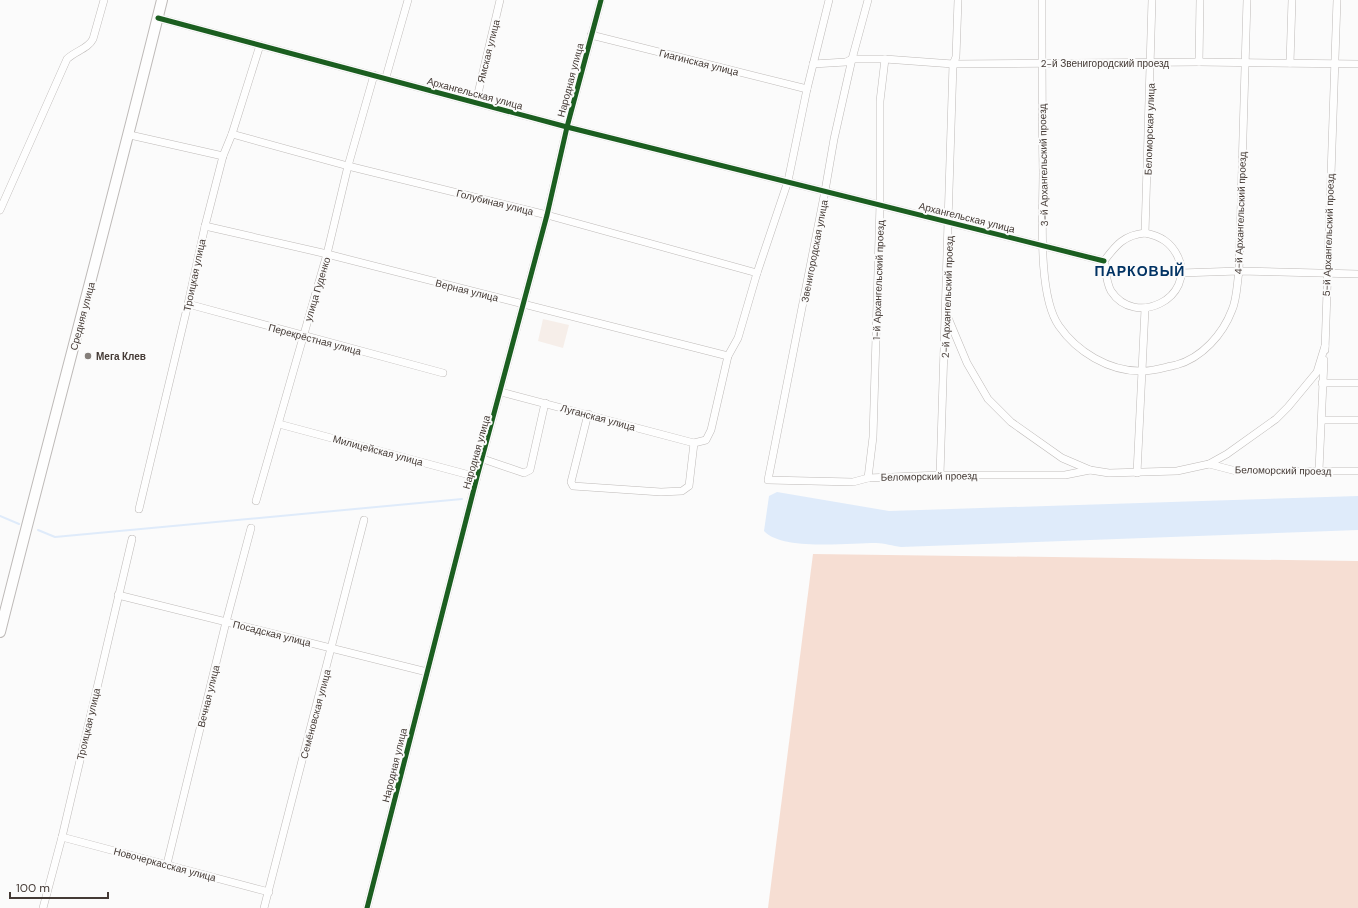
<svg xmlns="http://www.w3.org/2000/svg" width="1358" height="908" font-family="'DM Sans',sans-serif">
	<rect width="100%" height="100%" fill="#fbfbfb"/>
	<polygon fill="#f6eee9" points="543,319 569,325 563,348 538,341"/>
	<polygon fill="#f6ded3" points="813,554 1358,561 1358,908 768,908"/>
	<path fill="#dfebfa" d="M777,492L889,511L1358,496V530L901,547C893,546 884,543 876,543C850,543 782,551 764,531L769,496Z"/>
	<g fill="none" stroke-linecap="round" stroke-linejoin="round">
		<g stroke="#dfebfa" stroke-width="2">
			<polyline points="0,516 19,524"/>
			<polyline points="38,530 55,537 462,499"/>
		</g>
		<defs>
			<g id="street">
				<polyline points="868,0 852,59 834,139 825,191 768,480 853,482 868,478 940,475 1065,475 1090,470"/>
				<path d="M1042,0C1042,57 1042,115 1043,172C1043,211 1037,295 1059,326C1077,352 1109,371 1140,371C1152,372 1165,367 1176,365C1202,358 1223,334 1232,310C1237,299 1237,283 1239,271L1247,0"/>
				<polyline points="158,18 567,127 1104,261"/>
				<polyline points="591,35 807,89"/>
				<polyline points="1199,62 1200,0"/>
				<polyline points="1290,63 1292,0"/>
				<polyline points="813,64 846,62 852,59 885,59 953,64 1199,62 1358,64"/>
				<polyline points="386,77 408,0"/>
				<polyline points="476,102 500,0"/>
				<polyline points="232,134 348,166 547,215 757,273"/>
				<polyline points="130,135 223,156"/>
				<path d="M0,210L67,59C75,51 88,49 93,39L104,0"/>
				<polyline points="205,226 327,254 728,356"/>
				<path d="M1145,233C1160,236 1171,242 1178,257C1196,298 1135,328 1111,291C1106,282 1106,271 1104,261C1116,245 1124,235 1145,233Z"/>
				<polyline points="1145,233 1152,0"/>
				<polyline points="1181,273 1239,271 1358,274"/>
				<polyline points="188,304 443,373"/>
				<polyline points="946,313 967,363 988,399 1011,422 1062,458 1090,470 1109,473 1177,471 1209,464 1227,454 1276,419 1288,407 1317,372 1325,346"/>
				<polyline points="1325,350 1337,0"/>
				<polyline points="1322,383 1358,383"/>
				<polyline points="501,392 694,443"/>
				<polyline points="588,414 571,482 573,486 661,492 682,491 689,486 694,443 706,440 711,430 728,356 738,338 757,273 788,181 807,89 829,0"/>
				<polyline points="1322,420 1358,420"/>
				<polyline points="279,424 477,477"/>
				<polyline points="483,459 524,473 530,470 545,403"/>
				<polyline points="1209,464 1236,471 1358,471"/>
				<polyline points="1319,470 1324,360"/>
				<polyline points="1137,473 1145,309"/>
				<polyline points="940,475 953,64 956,57 958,0"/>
				<polyline points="868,478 873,437 880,204 880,101 885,59"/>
				<polyline points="256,501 327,254 348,166 374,75"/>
				<polyline points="139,509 188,304 205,226 223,156 232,134 260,45"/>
				<polyline points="118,595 427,672"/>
				<polyline points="62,837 269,892"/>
				<polyline points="167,864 226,622 251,528"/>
				<polyline points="43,908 62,837 132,539"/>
				<polyline points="264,908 364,520"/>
				<polyline points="367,908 477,477 547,215 567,127 601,0"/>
			</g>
			<path id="secondary" d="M0,632C53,421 110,211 162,0"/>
		</defs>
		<use href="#street" stroke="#bebab8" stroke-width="8"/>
		<use href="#secondary" stroke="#bebab8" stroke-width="12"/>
		<use href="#street" stroke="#fefefe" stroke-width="7"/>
		<use href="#secondary" stroke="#fefefe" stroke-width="10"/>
		<defs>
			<g id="cycleway">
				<polyline points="158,18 567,127 1104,261"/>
				<polyline points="367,908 477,477 547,215 567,127 601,0"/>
			</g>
		</defs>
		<use href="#cycleway" stroke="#fbfbfb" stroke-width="8"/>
		<use href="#cycleway" stroke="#1b5e20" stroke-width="5"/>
	</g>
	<circle fill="#847e7a" stroke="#fbfbfb" stroke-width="1.5" cx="88" cy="356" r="4"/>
	<g text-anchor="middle" stroke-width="4" stroke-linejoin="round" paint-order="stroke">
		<g font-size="10" fill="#443a35" stroke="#fbfbfb">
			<text transform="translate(488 51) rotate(-76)" y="4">Ямская улица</text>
			<text transform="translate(699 62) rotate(14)" y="4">Гиагинская улица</text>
			<text x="1105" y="67">2-й Звенигородский проезд</text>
			<text transform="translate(570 80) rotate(-75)" y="4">Народная улица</text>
			<text transform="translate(475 93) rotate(15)" y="4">Архангельская улица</text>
			<text transform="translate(1149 129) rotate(-88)" y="4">Беломорская улица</text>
			<text transform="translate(1043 165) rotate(-91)" y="4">3-й Архангельский проезд</text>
			<text transform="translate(495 202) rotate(14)" y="4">Голубиная улица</text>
			<text transform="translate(1240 213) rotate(-88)" y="4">4-й Архангельский проезд</text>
			<text transform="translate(967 217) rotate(14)" y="4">Архангельская улица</text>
			<text transform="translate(1328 235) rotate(-88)" y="4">5-й Архангельский проезд</text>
			<text transform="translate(814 251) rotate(-79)" y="4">Звенигородская улица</text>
			<text transform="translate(194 275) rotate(-78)" y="4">Троицкая улица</text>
			<text transform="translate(878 280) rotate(-88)" y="4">1-й Архангельский проезд</text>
			<text transform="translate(317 289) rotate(-73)" y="4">улица Гуденко</text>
			<text transform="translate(467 290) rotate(14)" y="4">Верная улица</text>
			<text transform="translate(947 297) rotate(-88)" y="4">2-й Архангельский проезд</text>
			<text transform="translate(82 316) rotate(-75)" y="4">Средняя улица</text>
			<text transform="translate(315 339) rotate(15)" y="4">Перекрёстная улица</text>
			<text transform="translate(598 417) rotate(15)" y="4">Луганская улица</text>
			<text transform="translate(378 450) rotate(15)" y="4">Милицейская улица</text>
			<text transform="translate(476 452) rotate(-74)" y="4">Народная улица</text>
			<text transform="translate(1283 470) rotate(1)" y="4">Беломорский проезд</text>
			<text transform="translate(929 476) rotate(-1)" y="4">Беломорский проезд</text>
			<text transform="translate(272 633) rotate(14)" y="4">Посадская улица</text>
			<text transform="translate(208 696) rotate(-76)" y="4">Вечная улица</text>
			<text transform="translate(315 714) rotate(-75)" y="4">Семёновская улица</text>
			<text transform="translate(88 724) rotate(-77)" y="4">Троицкая улица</text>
			<text transform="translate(394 765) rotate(-76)" y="4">Народная улица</text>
			<text transform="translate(165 864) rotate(15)" y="4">Новочеркасская улица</text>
		</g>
		<g font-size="10" font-weight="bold" fill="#443a35" stroke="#fbfbfb" text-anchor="start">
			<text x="96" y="360">Мега Клев</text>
		</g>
		<g font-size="14" font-weight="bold" letter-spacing="1" fill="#013263" stroke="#fbfbfb">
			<text x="1140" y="276">ПАРКОВЫЙ</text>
		</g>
	</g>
	<path d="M10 892v6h98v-6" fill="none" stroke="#443a35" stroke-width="2"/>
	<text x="16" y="892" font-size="12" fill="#443a35" stroke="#fbfbfb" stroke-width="3" paint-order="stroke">100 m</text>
</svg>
